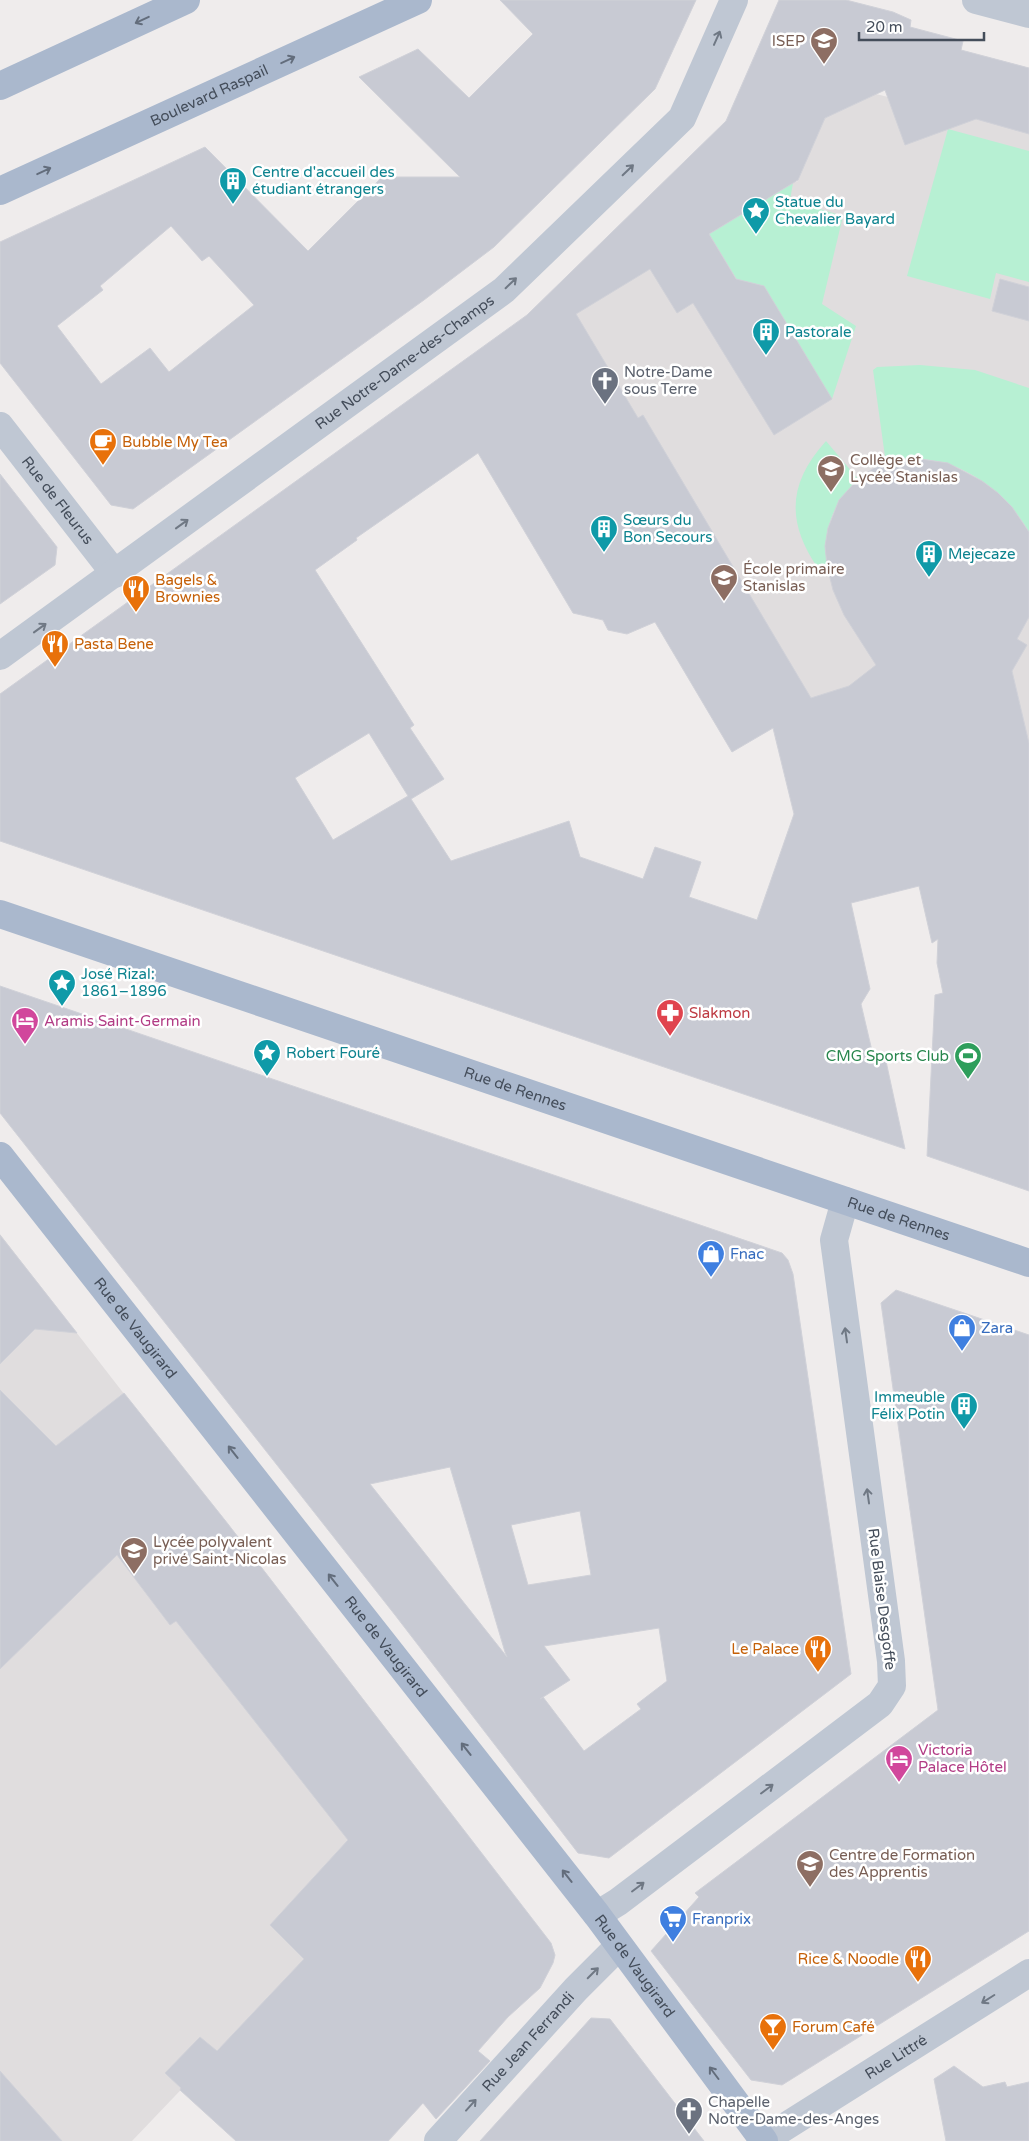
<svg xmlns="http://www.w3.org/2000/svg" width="1029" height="2141" font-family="'Varela Round',sans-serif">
	<rect width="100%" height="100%" fill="#efecec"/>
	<g fill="#e0ddde">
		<polygon points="961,50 1029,68 1029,743 1012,671 787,748 527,315 707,140 797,182 829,109 836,113 876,94 888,97"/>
		<polygon points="0,1234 135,1408 228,1524 447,1808 423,2103 389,2141 315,2141 217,2052 132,2141 62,2141 0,2072"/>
	</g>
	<g fill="#b7f0d3">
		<polygon points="948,129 1029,151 1029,282 996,273 990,299 907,276"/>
		<polygon points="793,183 790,200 843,216 822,304 856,326 832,399 742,288 709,234"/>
		<path d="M920,365L975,370L1029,388V532C1001,483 942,445 886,464L873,370L877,367Z"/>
		<path d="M826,441L858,479C831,506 824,528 827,566L818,568C786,522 788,483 826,441Z"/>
	</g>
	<g fill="#c8cad3" stroke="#d0d1d8" fill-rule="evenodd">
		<path d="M500,0H696L655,89L494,247L424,300L133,509L111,505L0,363V242L205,147L308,251L382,177H460L359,77L418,49L469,98L533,34ZM171,226L202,261L209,256L254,305L169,372L150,348L101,384L57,326L103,290L100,286Z"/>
		<path d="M779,0H846L893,12L911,20L910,27L963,41L961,50L1029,68V134L976,119L905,145L885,90L825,118L798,180L709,234L736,279L764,286L832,399L774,435L693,303L677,313L650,269L576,314L638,418L643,415L811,698L849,686L876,665L844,615L833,590L827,566L825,546L828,528L839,500L858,479L874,468L898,460L913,458L948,463L982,481L998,493L1012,507L1029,532V617L1017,639L1027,645L1012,671L1029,743V1191L927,1156L935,995L943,993L937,963L938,939L932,943L919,886L851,903L870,989L861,1004L873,1055L884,1052L905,1149L0,841V694L527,315L726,121ZM478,453L573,613L603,620L608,630L627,634L655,622L732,752L773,728L794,814L757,920L689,897L701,862L655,847L643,879L580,857L569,821L451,861L411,799L444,779L410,728L414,725L315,570L357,540L356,538ZM369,733L408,796L333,840L295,778Z"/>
		<polygon points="1000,279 1029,287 1029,321 992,311"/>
		<polygon points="0,474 57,547 55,565 0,604"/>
		<path d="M0,986L782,1253L788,1260L793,1274L851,1674L609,1858L578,1853L395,1615L0,1113ZM450,1467L505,1652L507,1657L370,1484ZM580,1511L591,1575L528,1585L511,1525ZM659,1628L667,1681L637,1704L641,1709L584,1751L543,1697L540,1699L570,1680L544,1646Z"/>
		<polygon points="0,1235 77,1333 35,1329 0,1364"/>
		<polygon points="896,1290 1029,1335 1029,1931 782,2085 751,2080 651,1951 699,1897 695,1893 938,1710 881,1303"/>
		<polygon points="0,1390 56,1446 124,1393 228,1524 551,1943 555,1955 553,1963 540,1988 508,2017 478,2051 490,2061 436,2119 423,2103 388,2141 236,2141 180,2090 181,2088 165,2073 200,2037 217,2051 304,1959 270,1925 348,1840 176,1621 170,1625 117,1555 0,1669"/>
		<polygon points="591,2018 610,2019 704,2141 480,2141"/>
		<polygon points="954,2066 983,2087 1005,2082 1007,2087 1029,2082 1029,2141 946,2141 934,2079"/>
		<polygon points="0,2071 62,2141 0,2141"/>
	</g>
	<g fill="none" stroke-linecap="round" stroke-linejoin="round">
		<g stroke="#bfc7d3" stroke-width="28">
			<polyline points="976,0 1029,14"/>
			<path id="s1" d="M0,426L115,574"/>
			<path id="s2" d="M0,656L504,290L682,118L734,0"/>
			<polyline points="597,1915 618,1902 880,1704 892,1686 891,1661 834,1240 845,1201"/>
			<path id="s3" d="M764,2140L1029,1973"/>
			<path id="s4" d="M438,2141L576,1989L619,1946"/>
		</g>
		<g stroke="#aab8cd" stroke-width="28">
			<polyline points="0,86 186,0"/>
			<path id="s5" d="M0,191L418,0"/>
			<path id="s6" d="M0,914L1029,1263"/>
			<path id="s7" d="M0,1156L597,1915L764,2141"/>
		</g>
	</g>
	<defs><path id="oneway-shaft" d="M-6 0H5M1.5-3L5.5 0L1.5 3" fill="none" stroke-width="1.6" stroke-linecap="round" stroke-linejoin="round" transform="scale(1.25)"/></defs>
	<g stroke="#636d7c">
		<use href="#oneway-shaft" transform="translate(142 20) rotate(155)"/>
		<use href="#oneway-shaft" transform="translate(288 60) rotate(-25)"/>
		<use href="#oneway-shaft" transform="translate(44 171) rotate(-25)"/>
		<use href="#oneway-shaft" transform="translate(233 1452) rotate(-128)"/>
		<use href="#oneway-shaft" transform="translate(333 1580) rotate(-128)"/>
		<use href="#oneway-shaft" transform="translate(466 1749) rotate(-128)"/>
		<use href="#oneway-shaft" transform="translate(567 1876) rotate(-128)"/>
		<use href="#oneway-shaft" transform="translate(714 2073) rotate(-127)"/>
	</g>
	<g stroke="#6f7884">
		<use href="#oneway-shaft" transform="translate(717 38) rotate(-66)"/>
		<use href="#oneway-shaft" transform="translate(628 170) rotate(-44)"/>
		<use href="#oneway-shaft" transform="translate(511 283) rotate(-44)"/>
		<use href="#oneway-shaft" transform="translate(182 524) rotate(-36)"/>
		<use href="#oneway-shaft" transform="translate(40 628) rotate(-36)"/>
		<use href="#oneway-shaft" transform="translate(846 1335) rotate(-98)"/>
		<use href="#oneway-shaft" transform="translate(868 1496) rotate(-98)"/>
		<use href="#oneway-shaft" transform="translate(767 1789) rotate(-37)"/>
		<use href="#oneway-shaft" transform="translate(638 1887) rotate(-37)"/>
		<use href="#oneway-shaft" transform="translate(593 1973) rotate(-45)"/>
		<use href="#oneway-shaft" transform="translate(988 1999) rotate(148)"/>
		<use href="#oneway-shaft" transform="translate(471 2105) rotate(-48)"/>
	</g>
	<defs>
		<symbol id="university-pin" viewBox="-11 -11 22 30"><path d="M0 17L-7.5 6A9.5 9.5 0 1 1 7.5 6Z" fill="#8d6e63" stroke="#fff"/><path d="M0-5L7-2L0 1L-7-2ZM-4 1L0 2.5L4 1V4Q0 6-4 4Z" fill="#fff"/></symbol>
		<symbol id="building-pin" viewBox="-11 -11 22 30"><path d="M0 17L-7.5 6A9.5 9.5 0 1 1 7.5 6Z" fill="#0f9aa8" stroke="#fff"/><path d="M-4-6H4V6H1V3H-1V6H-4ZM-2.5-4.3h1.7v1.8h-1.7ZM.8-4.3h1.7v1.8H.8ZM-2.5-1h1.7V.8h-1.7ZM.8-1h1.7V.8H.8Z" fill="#fff"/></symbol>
		<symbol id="sight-pin" viewBox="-11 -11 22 30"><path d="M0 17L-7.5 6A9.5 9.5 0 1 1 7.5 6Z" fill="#0f9aa8" stroke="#fff"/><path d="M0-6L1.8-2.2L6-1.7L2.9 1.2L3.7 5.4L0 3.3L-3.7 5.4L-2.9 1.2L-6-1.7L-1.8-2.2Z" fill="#fff"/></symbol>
		<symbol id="church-pin" viewBox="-11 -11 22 30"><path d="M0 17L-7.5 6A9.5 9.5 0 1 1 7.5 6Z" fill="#6b7280" stroke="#fff"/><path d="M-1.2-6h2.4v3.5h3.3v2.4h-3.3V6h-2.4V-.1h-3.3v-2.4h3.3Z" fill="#fff"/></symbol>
		<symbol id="cafe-pin" viewBox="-11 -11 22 30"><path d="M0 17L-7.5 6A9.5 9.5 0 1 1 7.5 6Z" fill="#e8710a" stroke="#fff"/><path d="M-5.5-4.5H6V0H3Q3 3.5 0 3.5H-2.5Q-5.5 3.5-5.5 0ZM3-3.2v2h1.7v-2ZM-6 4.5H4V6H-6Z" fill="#fff"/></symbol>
		<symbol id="school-pin" viewBox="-11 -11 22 30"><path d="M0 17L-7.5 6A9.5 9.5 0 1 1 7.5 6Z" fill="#8d6e63" stroke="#fff"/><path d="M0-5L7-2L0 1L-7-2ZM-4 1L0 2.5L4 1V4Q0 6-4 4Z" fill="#fff"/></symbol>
		<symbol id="restaurant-pin" viewBox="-11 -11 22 30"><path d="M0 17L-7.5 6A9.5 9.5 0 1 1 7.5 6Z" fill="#e8710a" stroke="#fff"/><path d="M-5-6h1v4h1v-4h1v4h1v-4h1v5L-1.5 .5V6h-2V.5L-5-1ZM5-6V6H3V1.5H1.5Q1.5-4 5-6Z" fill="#fff"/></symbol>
		<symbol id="pharmacy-pin" viewBox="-11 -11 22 30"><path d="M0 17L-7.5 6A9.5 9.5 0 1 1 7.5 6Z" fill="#e0444e" stroke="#fff"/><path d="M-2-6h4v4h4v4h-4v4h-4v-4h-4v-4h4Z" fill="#fff"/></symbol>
		<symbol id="hotel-pin" viewBox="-11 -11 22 30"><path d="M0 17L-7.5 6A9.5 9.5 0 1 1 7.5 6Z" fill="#d1479c" stroke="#fff"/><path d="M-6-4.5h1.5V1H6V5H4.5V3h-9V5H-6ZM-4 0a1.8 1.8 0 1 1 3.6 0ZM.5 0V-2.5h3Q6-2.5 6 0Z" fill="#fff"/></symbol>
		<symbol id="stadium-pin" viewBox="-11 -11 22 30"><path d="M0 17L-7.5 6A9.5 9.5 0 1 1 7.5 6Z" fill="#2e9e5b" stroke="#fff"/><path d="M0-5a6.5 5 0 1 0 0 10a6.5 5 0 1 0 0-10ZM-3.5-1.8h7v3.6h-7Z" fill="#fff"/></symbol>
		<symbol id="shop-pin" viewBox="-11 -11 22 30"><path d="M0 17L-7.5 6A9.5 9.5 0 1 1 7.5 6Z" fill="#3f7fe0" stroke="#fff"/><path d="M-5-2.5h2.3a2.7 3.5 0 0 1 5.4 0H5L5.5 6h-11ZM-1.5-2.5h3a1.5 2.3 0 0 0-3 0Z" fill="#fff"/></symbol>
		<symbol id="supermarket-pin" viewBox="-11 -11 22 30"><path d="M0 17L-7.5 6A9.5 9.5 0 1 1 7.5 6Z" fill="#3f7fe0" stroke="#fff"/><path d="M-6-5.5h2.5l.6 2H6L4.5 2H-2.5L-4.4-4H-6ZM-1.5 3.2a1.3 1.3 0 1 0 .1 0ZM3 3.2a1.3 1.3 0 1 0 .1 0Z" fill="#fff"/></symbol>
		<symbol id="bar-pin" viewBox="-11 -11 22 30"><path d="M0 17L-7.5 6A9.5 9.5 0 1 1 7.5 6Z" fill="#e8710a" stroke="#fff"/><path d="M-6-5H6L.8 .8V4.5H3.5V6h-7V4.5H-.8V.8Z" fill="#fff"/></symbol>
	</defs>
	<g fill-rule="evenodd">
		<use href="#university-pin" x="808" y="25" width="32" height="43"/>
		<use href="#building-pin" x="217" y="165" width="32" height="43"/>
		<use href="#sight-pin" x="740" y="195" width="32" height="43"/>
		<use href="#building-pin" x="750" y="316" width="32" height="43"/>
		<use href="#church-pin" x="589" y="365" width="32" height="43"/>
		<use href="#cafe-pin" x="87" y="426" width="32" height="43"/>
		<use href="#school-pin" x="815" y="453" width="32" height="43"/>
		<use href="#building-pin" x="588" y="513" width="32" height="43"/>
		<use href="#building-pin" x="913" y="538" width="32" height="43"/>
		<use href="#school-pin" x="708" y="562" width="32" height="43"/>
		<use href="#restaurant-pin" x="120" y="573" width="32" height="43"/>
		<use href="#restaurant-pin" x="39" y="628" width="32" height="43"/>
		<use href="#sight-pin" x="46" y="967" width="32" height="43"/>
		<use href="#pharmacy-pin" x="654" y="997" width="32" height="43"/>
		<use href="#hotel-pin" x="9" y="1005" width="32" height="43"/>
		<use href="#sight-pin" x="251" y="1037" width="32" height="43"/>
		<use href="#stadium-pin" x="952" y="1040" width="32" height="43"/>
		<use href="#shop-pin" x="695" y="1238" width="32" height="43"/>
		<use href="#shop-pin" x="946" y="1312" width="32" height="43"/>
		<use href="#building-pin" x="948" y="1390" width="32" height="43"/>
		<use href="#school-pin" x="118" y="1535" width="32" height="43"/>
		<use href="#restaurant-pin" x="802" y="1633" width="32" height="43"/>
		<use href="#hotel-pin" x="883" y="1743" width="32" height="43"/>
		<use href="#university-pin" x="794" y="1848" width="32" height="43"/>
		<use href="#supermarket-pin" x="657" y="1903" width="32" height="43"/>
		<use href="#restaurant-pin" x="902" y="1943" width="32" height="43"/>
		<use href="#bar-pin" x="757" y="2011" width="32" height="43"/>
		<use href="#church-pin" x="673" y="2095" width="32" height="43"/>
	</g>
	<g text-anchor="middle" stroke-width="5" stroke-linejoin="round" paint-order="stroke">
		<g font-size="15" fill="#785e54" stroke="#fff" text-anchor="start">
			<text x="805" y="46" text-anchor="end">ISEP</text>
			<text x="850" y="465">Collège et<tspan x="850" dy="17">Lycée Stanislas</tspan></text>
			<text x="743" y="574">École primaire<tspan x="743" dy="17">Stanislas</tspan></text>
			<text x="153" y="1547">Lycée polyvalent<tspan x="153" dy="17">privé Saint-Nicolas</tspan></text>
			<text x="829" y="1860">Centre de Formation<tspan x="829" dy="17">des Apprentis</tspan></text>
		</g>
		<g font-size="15" fill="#444d5a" stroke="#fff">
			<text dy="5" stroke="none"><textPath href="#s5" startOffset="230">Boulevard Raspail</textPath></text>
			<text dy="5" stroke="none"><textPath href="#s2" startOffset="500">Rue Notre-Dame-des-Champs</textPath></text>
			<text dy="5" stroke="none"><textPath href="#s1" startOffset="94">Rue de Fleurus</textPath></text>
			<text dy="5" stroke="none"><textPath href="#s6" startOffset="544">Rue de Rennes</textPath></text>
			<text dy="5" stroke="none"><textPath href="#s6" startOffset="949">Rue de Rennes</textPath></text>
			<text dy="5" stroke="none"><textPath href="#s7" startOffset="219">Rue de Vaugirard</textPath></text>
			<text transform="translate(882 1599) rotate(83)" y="5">Rue Blaise Desgoffe</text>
			<text dy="5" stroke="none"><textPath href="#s7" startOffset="624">Rue de Vaugirard</textPath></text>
			<text dy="5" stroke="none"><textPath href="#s7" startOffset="1029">Rue de Vaugirard</textPath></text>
			<text dy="5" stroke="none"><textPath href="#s4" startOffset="134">Rue Jean Ferrandi</textPath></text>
			<text dy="5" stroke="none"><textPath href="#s3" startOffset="156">Rue Littré</textPath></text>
		</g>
		<g font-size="15" fill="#0d838f" stroke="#fff" text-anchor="start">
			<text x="252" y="177">Centre d'accueil des<tspan x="252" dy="17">étudiant étrangers</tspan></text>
			<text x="775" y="207">Statue du<tspan x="775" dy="17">Chevalier Bayard</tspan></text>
			<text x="785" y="337">Pastorale</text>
			<text x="623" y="525">Sœurs du<tspan x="623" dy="17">Bon Secours</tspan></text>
			<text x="948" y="559">Mejecaze</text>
			<text x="81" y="979">José Rizal:<tspan x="81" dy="17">1861–1896</tspan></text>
			<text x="286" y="1058">Robert Fouré</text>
			<text x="945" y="1402" text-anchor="end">Immeuble<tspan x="945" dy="17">Félix Potin</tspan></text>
		</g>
		<g font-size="15" fill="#5b616d" stroke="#fff" text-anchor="start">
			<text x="624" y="377">Notre-Dame<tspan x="624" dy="17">sous Terre</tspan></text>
			<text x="708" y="2107">Chapelle<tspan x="708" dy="17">Notre-Dame-des-Anges</tspan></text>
		</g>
		<g font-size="15" fill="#c56008" stroke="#fff" text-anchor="start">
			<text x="122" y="447">Bubble My Tea</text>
			<text x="155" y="585">Bagels &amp;<tspan x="155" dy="17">Brownies</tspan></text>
			<text x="74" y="649">Pasta Bene</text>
			<text x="799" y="1654" text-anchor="end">Le Palace</text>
			<text x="899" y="1964" text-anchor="end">Rice &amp; Noodle</text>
			<text x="792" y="2032">Forum Café</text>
		</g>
		<g font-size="15" fill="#be3a42" stroke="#fff" text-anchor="start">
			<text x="689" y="1018">Slakmon</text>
		</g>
		<g font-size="15" fill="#b23c85" stroke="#fff" text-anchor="start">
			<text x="44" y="1026">Aramis Saint-Germain</text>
			<text x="918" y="1755">Victoria<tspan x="918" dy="17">Palace Hôtel</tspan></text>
		</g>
		<g font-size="15" fill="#27864d" stroke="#fff" text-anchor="end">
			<text x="949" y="1061">CMG Sports Club</text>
		</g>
		<g font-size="15" fill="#366cbe" stroke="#fff" text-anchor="start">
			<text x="730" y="1259">Fnac</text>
			<text x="981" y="1333">Zara</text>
			<text x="692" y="1924">Franprix</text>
		</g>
	</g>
	<path d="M859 32v8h125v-8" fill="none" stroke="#444d5a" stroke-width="2.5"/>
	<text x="866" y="32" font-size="15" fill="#444d5a" stroke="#ffffff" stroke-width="4" paint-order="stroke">20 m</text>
</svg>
